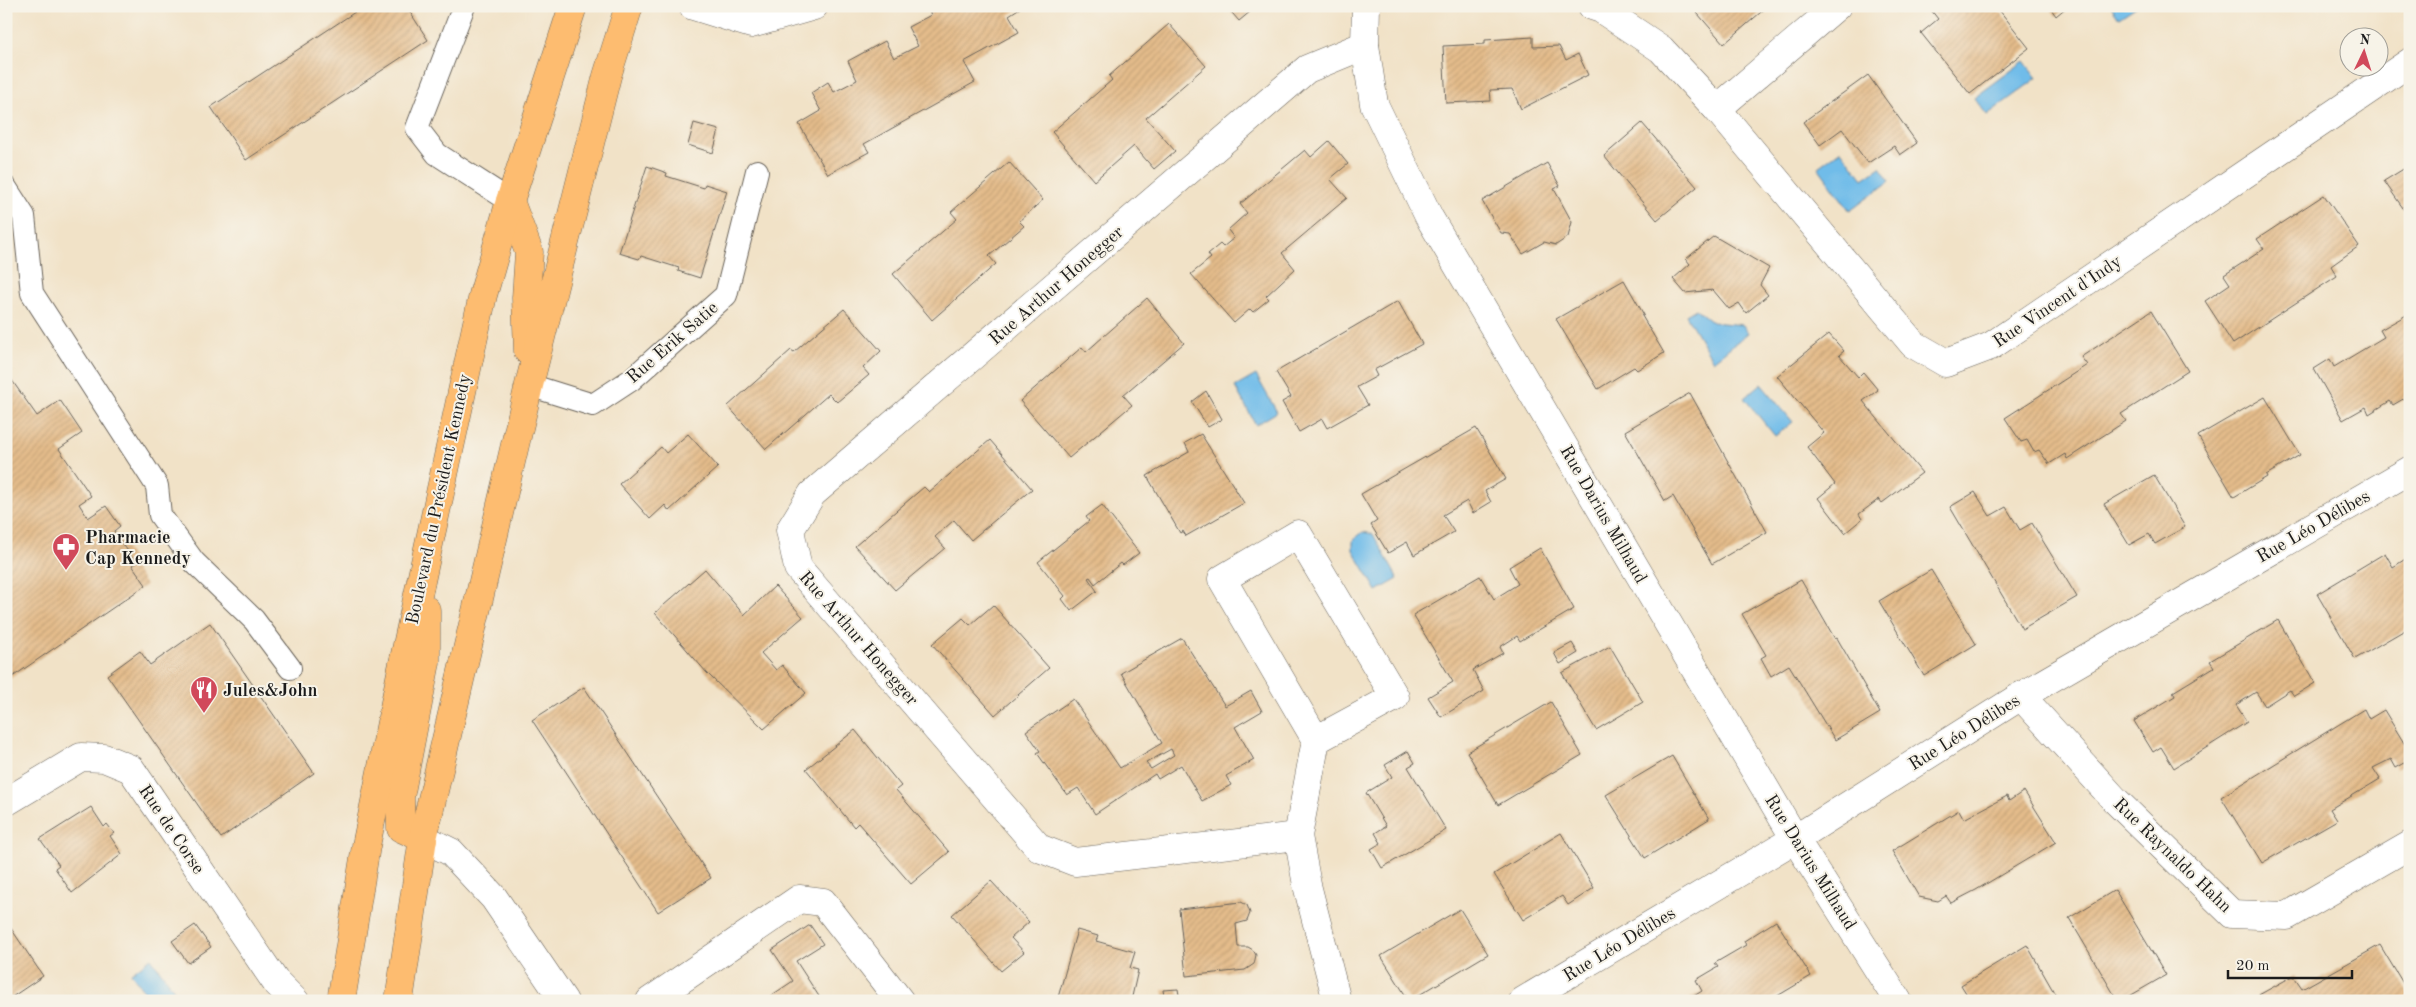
<svg xmlns="http://www.w3.org/2000/svg" width="2416" height="1007" font-family="'Old Standard TT',serif">
	<defs>
		<pattern id="building-hatch" width="6" height="6" patternUnits="userSpaceOnUse" patternTransform="scale(1.25)"><rect width="6" height="6" fill="#e4bc8b"/><path d="M-1 1l2-2M0 6l6-6M5 7l2-2" fill="none" stroke="#c3a177"/></pattern>
	</defs>
	<rect width="100%" height="100%" fill="#f7f3e8"/>
	<filter id="ink" filterUnits="userSpaceOnUse"><feTurbulence type="fractalNoise" baseFrequency=".02" numOctaves="2"/><feDisplacementMap in="SourceGraphic" scale="10" xChannelSelector="R" yChannelSelector="G"/><feConvolveMatrix kernelMatrix="1 2 1 2 8 2 1 2 1" color-interpolation-filters="sRGB"/></filter>
	<filter id="wash" filterUnits="userSpaceOnUse"><feTurbulence type="fractalNoise" baseFrequency=".0096" numOctaves="4" result="noise"/><feDisplacementMap in="SourceGraphic" scale="20" xChannelSelector="R" yChannelSelector="G"/><feGaussianBlur stdDeviation="1.12" result="paint"/><feColorMatrix in="noise" values="0 0 0 0 0 0 0 0 0 0 0 0 0 0 0 0 0 1.4 0 .05"/><feComposite in="paint" operator="in"/></filter>
	<g filter="url(#wash)">
		<rect width="100%" height="100%" fill="#f1e2c7"/>
		<g fill="#70bce9" stroke="#466c82">
			<polygon points="2111,6 2137,6 2119,18"/>
			<polygon points="2024,61 2037,78 1987,115 1974,98"/>
			<polygon points="1841,150 1863,179 1880,167 1890,181 1850,211 1818,167"/>
			<polygon points="1696,309 1712,322 1743,325 1748,333 1713,361 1686,315"/>
			<polygon points="1256,375 1277,412 1256,425 1235,387"/>
			<polygon points="1761,384 1793,422 1775,436 1744,398"/>
			<polygon points="1363,532 1373,534 1398,579 1377,591 1353,550 1353,540"/>
			<polygon points="151,958 180,998 177,1001 151,1001 131,973"/>
		</g>
		<g id="blocks">
			<g fill="url(#building-hatch)" fill-rule="evenodd">
				<polygon points="364,6 406,6 428,40 246,160 211,107"/>
				<polygon points="926,6 1023,6 1009,15 1019,32 964,62 975,82 864,144 869,152 828,174 799,124 821,111 811,93 828,82 834,92 857,80 848,61 885,41 894,58 918,46 908,27 931,15"/>
				<polygon points="1226,6 1257,6 1239,21"/>
				<polygon points="1691,6 1768,6 1724,44"/>
				<polygon points="1936,6 1996,6 2029,48 1970,94 1921,33 1938,19 1931,10"/>
				<polygon points="2049,6 2068,6 2056,16"/>
				<polygon points="1169,24 1206,66 1146,118 1175,151 1154,169 1134,146 1094,181 1052,132 1112,80 1109,76"/>
				<polygon points="1533,37 1533,47 1559,46 1566,60 1578,54 1588,75 1521,109 1512,89 1490,90 1491,101 1446,103 1443,46 1485,44 1485,40"/>
				<polygon points="1868,75 1917,143 1900,155 1894,146 1868,163 1842,129 1820,145 1803,122"/>
				<polygon points="694,123 719,130 713,153 688,145"/>
				<polygon points="1642,123 1697,187 1657,220 1604,156"/>
				<polygon points="1329,141 1348,164 1330,179 1347,198 1282,253 1295,269 1266,296 1269,299 1253,312 1250,309 1234,323 1191,274 1211,258 1208,254 1220,244 1223,247 1234,238 1228,230 1247,213 1240,204 1305,150 1311,157"/>
				<polygon points="1009,162 1043,200 1019,221 1024,226 989,256 996,264 932,320 893,274 957,219 951,212"/>
				<polygon points="1547,163 1560,186 1554,189 1572,222 1568,237 1556,245 1544,242 1523,254 1510,234 1501,233 1482,201"/>
				<polygon points="2410,165 2410,218 2384,181"/>
				<polygon points="647,166 667,173 666,176 704,188 705,184 727,191 700,278 678,271 679,268 641,256 639,259 619,253"/>
				<polygon points="2324,195 2359,246 2331,266 2337,276 2233,344 2205,301 2230,284 2224,275 2264,249 2257,239"/>
				<polygon points="1714,236 1769,268 1760,285 1768,295 1746,313 1739,303 1729,309 1713,290 1685,293 1673,279 1690,264 1686,259"/>
				<polygon points="1624,280 1644,315 1642,316 1664,353 1637,370 1634,367 1598,389 1556,319"/>
				<polygon points="1147,298 1184,343 1123,395 1132,405 1069,458 1020,401 1082,347 1086,352"/>
				<polygon points="1398,301 1422,344 1374,370 1377,376 1357,387 1368,405 1327,428 1322,419 1299,432 1282,402 1291,397 1276,372"/>
				<polygon points="844,309 881,351 863,368 869,375 837,402 829,394 766,449 728,406 791,350 794,352"/>
				<polygon points="2151,311 2188,371 2121,414 2126,421 2067,459 2065,454 2049,464 2039,450 2034,452 2027,440 2021,442 2005,418 2087,365 2081,357"/>
				<polygon points="2410,313 2410,395 2393,405 2390,401 2369,414 2366,407 2343,420 2314,369 2330,359 2334,367 2384,337 2380,330"/>
				<polygon points="1829,334 1844,351 1839,355 1858,377 1863,372 1878,390 1863,401 1922,473 1882,503 1879,499 1859,514 1862,519 1845,533 1818,498 1835,484 1807,447 1824,433 1777,376"/>
				<polygon points="6,372 37,416 60,400 82,433 59,449 91,496 79,504 88,518 106,506 120,526 114,531 136,563 132,565 146,585 8,680"/>
				<polygon points="1206,391 1222,419 1208,427 1192,402"/>
				<polygon points="1690,393 1767,532 1712,564 1673,496 1665,501 1625,431"/>
				<polygon points="2265,397 2300,455 2266,475 2267,477 2234,497 2198,436"/>
				<polygon points="1476,428 1506,479 1485,491 1491,502 1473,513 1467,501 1443,515 1454,532 1414,555 1407,542 1388,553 1371,525 1377,521 1361,494"/>
				<polygon points="688,434 718,467 669,511 665,505 650,519 619,484 661,447 666,453"/>
				<polygon points="1201,434 1244,503 1186,536 1183,531 1180,533 1147,476 1189,452 1185,443"/>
				<polygon points="990,440 1032,489 971,540 954,520 935,537 945,548 895,590 855,546 924,487 929,492"/>
				<polygon points="2154,475 2185,527 2155,544 2149,534 2129,545 2104,504"/>
				<polygon points="1975,492 1990,516 2006,507 2020,530 2032,523 2077,597 2022,629 1950,507"/>
				<polygon points="1102,505 1139,553 1123,565 1121,563 1095,584 1090,577 1088,578 1097,591 1071,611 1062,599 1065,596 1038,562 1089,521 1086,517"/>
				<polygon points="1540,548 1574,609 1520,641 1517,636 1500,647 1503,653 1473,670 1484,691 1441,717 1428,697 1453,682 1413,615 1480,576 1494,599 1518,584 1509,567"/>
				<polygon points="2385,553 2393,567 2410,556 2410,627 2355,659 2317,594"/>
				<polygon points="705,569 744,615 775,586 803,617 761,653 776,670 782,665 806,693 764,729 707,673 655,613"/>
				<polygon points="1931,570 1976,644 1924,676 1879,601"/>
				<polygon points="1801,580 1835,639 1837,638 1880,713 1835,740 1789,665 1771,676 1761,658 1766,655 1742,614"/>
				<polygon points="993,605 1049,668 995,715 932,644 963,618 970,625"/>
				<polygon points="2278,620 2315,683 2294,696 2290,690 2265,706 2256,692 2236,705 2247,722 2174,768 2161,747 2153,752 2134,721 2175,696 2173,692 2214,667 2210,661"/>
				<polygon points="210,623 314,773 221,838 107,675 140,651 150,665"/>
				<path d="M1182,638L1225,706L1251,691L1252,693L1262,711L1235,727L1254,760L1226,776L1231,785L1202,801L1181,765L1158,779L1155,774L1095,814L1078,788L1067,795L1037,753L1040,751L1026,731L1073,699L1120,768L1162,743L1121,673ZM1171,749L1174,755L1151,769L1146,763Z"/>
				<polygon points="1572,643 1578,653 1560,664 1554,653"/>
				<polygon points="1610,646 1643,702 1596,730 1562,673"/>
				<polygon points="584,687 711,878 658,912 532,720"/>
				<polygon points="1551,702 1582,755 1498,805 1467,752"/>
				<polygon points="2364,709 2369,719 2384,710 2410,753 2410,760 2396,768 2391,759 2373,768 2380,779 2330,809 2337,820 2262,863 2221,797"/>
				<polygon points="855,730 901,786 896,790 949,852 911,884 858,823 854,827 806,769"/>
				<polygon points="1408,751 1415,763 1408,767 1446,830 1382,868 1371,849 1381,843 1375,833 1386,826 1366,793 1392,777 1385,765"/>
				<polygon points="1672,756 1709,819 1645,858 1606,795"/>
				<polygon points="2024,791 2056,842 1976,890 1951,903 1946,896 1938,901 1919,897 1892,851 1959,810 1964,819 2007,796 2009,801"/>
				<polygon points="91,807 104,827 107,824 114,833 110,836 122,854 72,893 55,868 59,865 40,839"/>
				<polygon points="1561,833 1594,888 1568,905 1562,896 1523,920 1494,874"/>
				<polygon points="991,881 1029,922 1011,938 1024,952 1001,971 952,915"/>
				<polygon points="2115,890 2166,975 2121,1001 2118,1001 2069,918"/>
				<polygon points="1241,902 1247,905 1250,913 1247,921 1236,924 1238,947 1248,947 1253,950 1256,955 1254,964 1245,970 1186,976 1179,909"/>
				<polygon points="1460,909 1488,954 1409,1001 1381,956"/>
				<polygon points="6,921 43,976 6,1001"/>
				<polygon points="1776,921 1811,976 1769,1001 1686,1001 1702,991 1696,980 1718,967 1715,963 1746,945 1744,941"/>
				<polygon points="195,925 211,947 188,963 172,941"/>
				<polygon points="810,925 823,944 796,961 822,1001 763,1001 793,981 772,950"/>
				<polygon points="1077,930 1098,936 1096,941 1135,952 1130,968 1138,970 1131,1001 1057,1001"/>
				<polygon points="2027,945 2059,1001 1971,1001 1961,985"/>
				<polygon points="2380,945 2410,995 2401,1001 2258,1001 2257,996 2293,976 2302,989"/>
				<polygon points="1178,989 1180,1001 1165,1001 1163,990"/>
			</g>
		</g>
	</g>
	<g filter="url(#ink)">
		<use href="#blocks" fill-opacity="0" stroke="#676158" stroke-width="1"/>
		<g fill="none" stroke-linecap="round" stroke-linejoin="round">
			<defs>
				<g id="lane">
					<polyline points="464,6 417,128 437,154 510,201"/>
					<polyline points="6,188 24,216 32,293 157,486 160,515 194,562 254,620 290,668"/>
					<polyline points="529,385 593,405 631,380 726,295 757,171"/>
				</g>
				<g id="street">
					<polyline points="693,6 751,24 814,6"/>
					<polyline points="1366,6 1365,45 1374,104 1429,217 1795,839 1898,1001"/>
					<polyline points="1592,6 1601,9 1661,49 1717,109 1913,344 1946,363 1991,346 2410,62"/>
					<polyline points="1717,109 1837,6"/>
					<polyline points="2021,696 2115,800 2232,914 2287,916 2410,845"/>
					<polyline points="6,802 81,757 104,758 131,769 275,981 295,1001"/>
					<polyline points="1298,836 1316,740 1395,697 1298,534 1222,579 1316,740"/>
					<polyline points="423,838 451,852 494,898 564,1001"/>
					<polyline points="650,1001 799,899 823,902 900,1001"/>
					<polyline points="1337,1001 1307,885 1298,836 1075,862 1039,848 798,568 790,530 812,494 1307,69 1365,45"/>
					<polyline points="1523,1001 1795,839 2021,696 2410,470"/>
				</g>
				<g id="primary">
					<polyline points="510,201 529,252 526,298 528,351"/>
					<polyline points="423,838 401,828 400,797 426,662 426,610"/>
					<polyline points="341,1001 366,846 401,673 483,295 510,201 573,6"/>
					<polyline points="399,1001 423,838 529,385 607,76 629,6"/>
				</g>
			</defs>
			<use href="#lane" stroke="#676158" stroke-width="24"/>
			<use href="#street" stroke="#676158" stroke-width="29"/>
			<use href="#primary" stroke="#676158" stroke-width="29"/>
			<use href="#lane" stroke="#fff" stroke-width="22"/>
			<use href="#street" stroke="#fff" stroke-width="28"/>
			<use href="#primary" stroke="#fdbc6f" stroke-width="28"/>
		</g>
	</g>
	<defs>
		<symbol id="pharmacy-pin" viewBox="-11 -11 22 30"><path d="M0 17L-7.5 6A9.5 9.5 0 1 1 7.5 6Z" fill="#d1495b" stroke="#f7f3e8"/><path d="M-2-6h4v4h4v4h-4v4h-4v-4h-4v-4h4Z" fill="#fff"/></symbol>
		<symbol id="restaurant-pin" viewBox="-11 -11 22 30"><path d="M0 17L-7.5 6A9.5 9.5 0 1 1 7.5 6Z" fill="#d1495b" stroke="#f7f3e8"/><path d="M-5-6h1v4h1v-4h1v4h1v-4h1v5L-1.5 .5V6h-2V.5L-5-1ZM5-6V6H3V1.5H1.5Q1.5-4 5-6Z" fill="#fff"/></symbol>
	</defs>
	<g fill-rule="evenodd">
		<use href="#pharmacy-pin" x="50" y="531" width="32" height="43"/>
		<use href="#restaurant-pin" x="188" y="674" width="32" height="43"/>
	</g>
	<g text-anchor="middle" stroke-width="4" stroke-linejoin="round" paint-order="stroke">
		<g font-size="18" fill="#1c1c1c" stroke="#f7f3e8">
			<text transform="translate(1056 285) rotate(-41)" y="6">Rue Arthur Honegger</text>
			<text transform="translate(2057 301) rotate(-34)" y="6">Rue Vincent d'Indy</text>
			<text transform="translate(672 342) rotate(-41)" y="6">Rue Erik Satie</text>
			<text transform="translate(438 499) rotate(-78)" y="6">Boulevard du Président Kennedy</text>
			<text transform="translate(1604 514) rotate(60)" y="6">Rue Darius Milhaud</text>
			<text transform="translate(2313 526) rotate(-30)" y="6">Rue Léo Délibes</text>
			<text transform="translate(859 638) rotate(49)" y="6">Rue Arthur Honegger</text>
			<text transform="translate(1964 732) rotate(-32)" y="6">Rue Léo Délibes</text>
			<text transform="translate(172 829) rotate(56)" y="6">Rue de Corse</text>
			<text transform="translate(2173 855) rotate(44)" y="6">Rue Raynaldo Hahn</text>
			<text transform="translate(1811 862) rotate(58)" y="6">Rue Darius Milhaud</text>
			<text transform="translate(1619 944) rotate(-31)" y="6">Rue Léo Délibes</text>
		</g>
		<g font-size="18" font-weight="bold" fill="#1c1c1c" stroke="#f7f3e8" text-anchor="start">
			<text x="85" y="543">Pharmacie<tspan x="85" dy="21">Cap Kennedy</tspan></text>
			<text x="223" y="696">Jules&amp;John</text>
		</g>
	</g>
	<rect width="2416" height="1007" fill="none" stroke="#f7f3e8" stroke-width="25"/>
	<g transform="translate(2364 52) rotate(4)"><circle r="24" fill="#f7f3e8" stroke="#9f9d96"/>
	<path d="M0-4L9 19L0 12L-9 19Z" fill="#d1495b"/>
	<text y="-8" font-size="14" font-weight="bold" text-anchor="middle" fill="#1c1c1c">N</text>
	</g>
	<path d="M2228 970v8h124v-8" fill="none" stroke="#1c1c1c" stroke-width="2.5"/>
	<text x="2236" y="970" font-size="15" fill="#1c1c1c" stroke="#f7f3e8" stroke-width="4" paint-order="stroke">20 m</text>
</svg>
